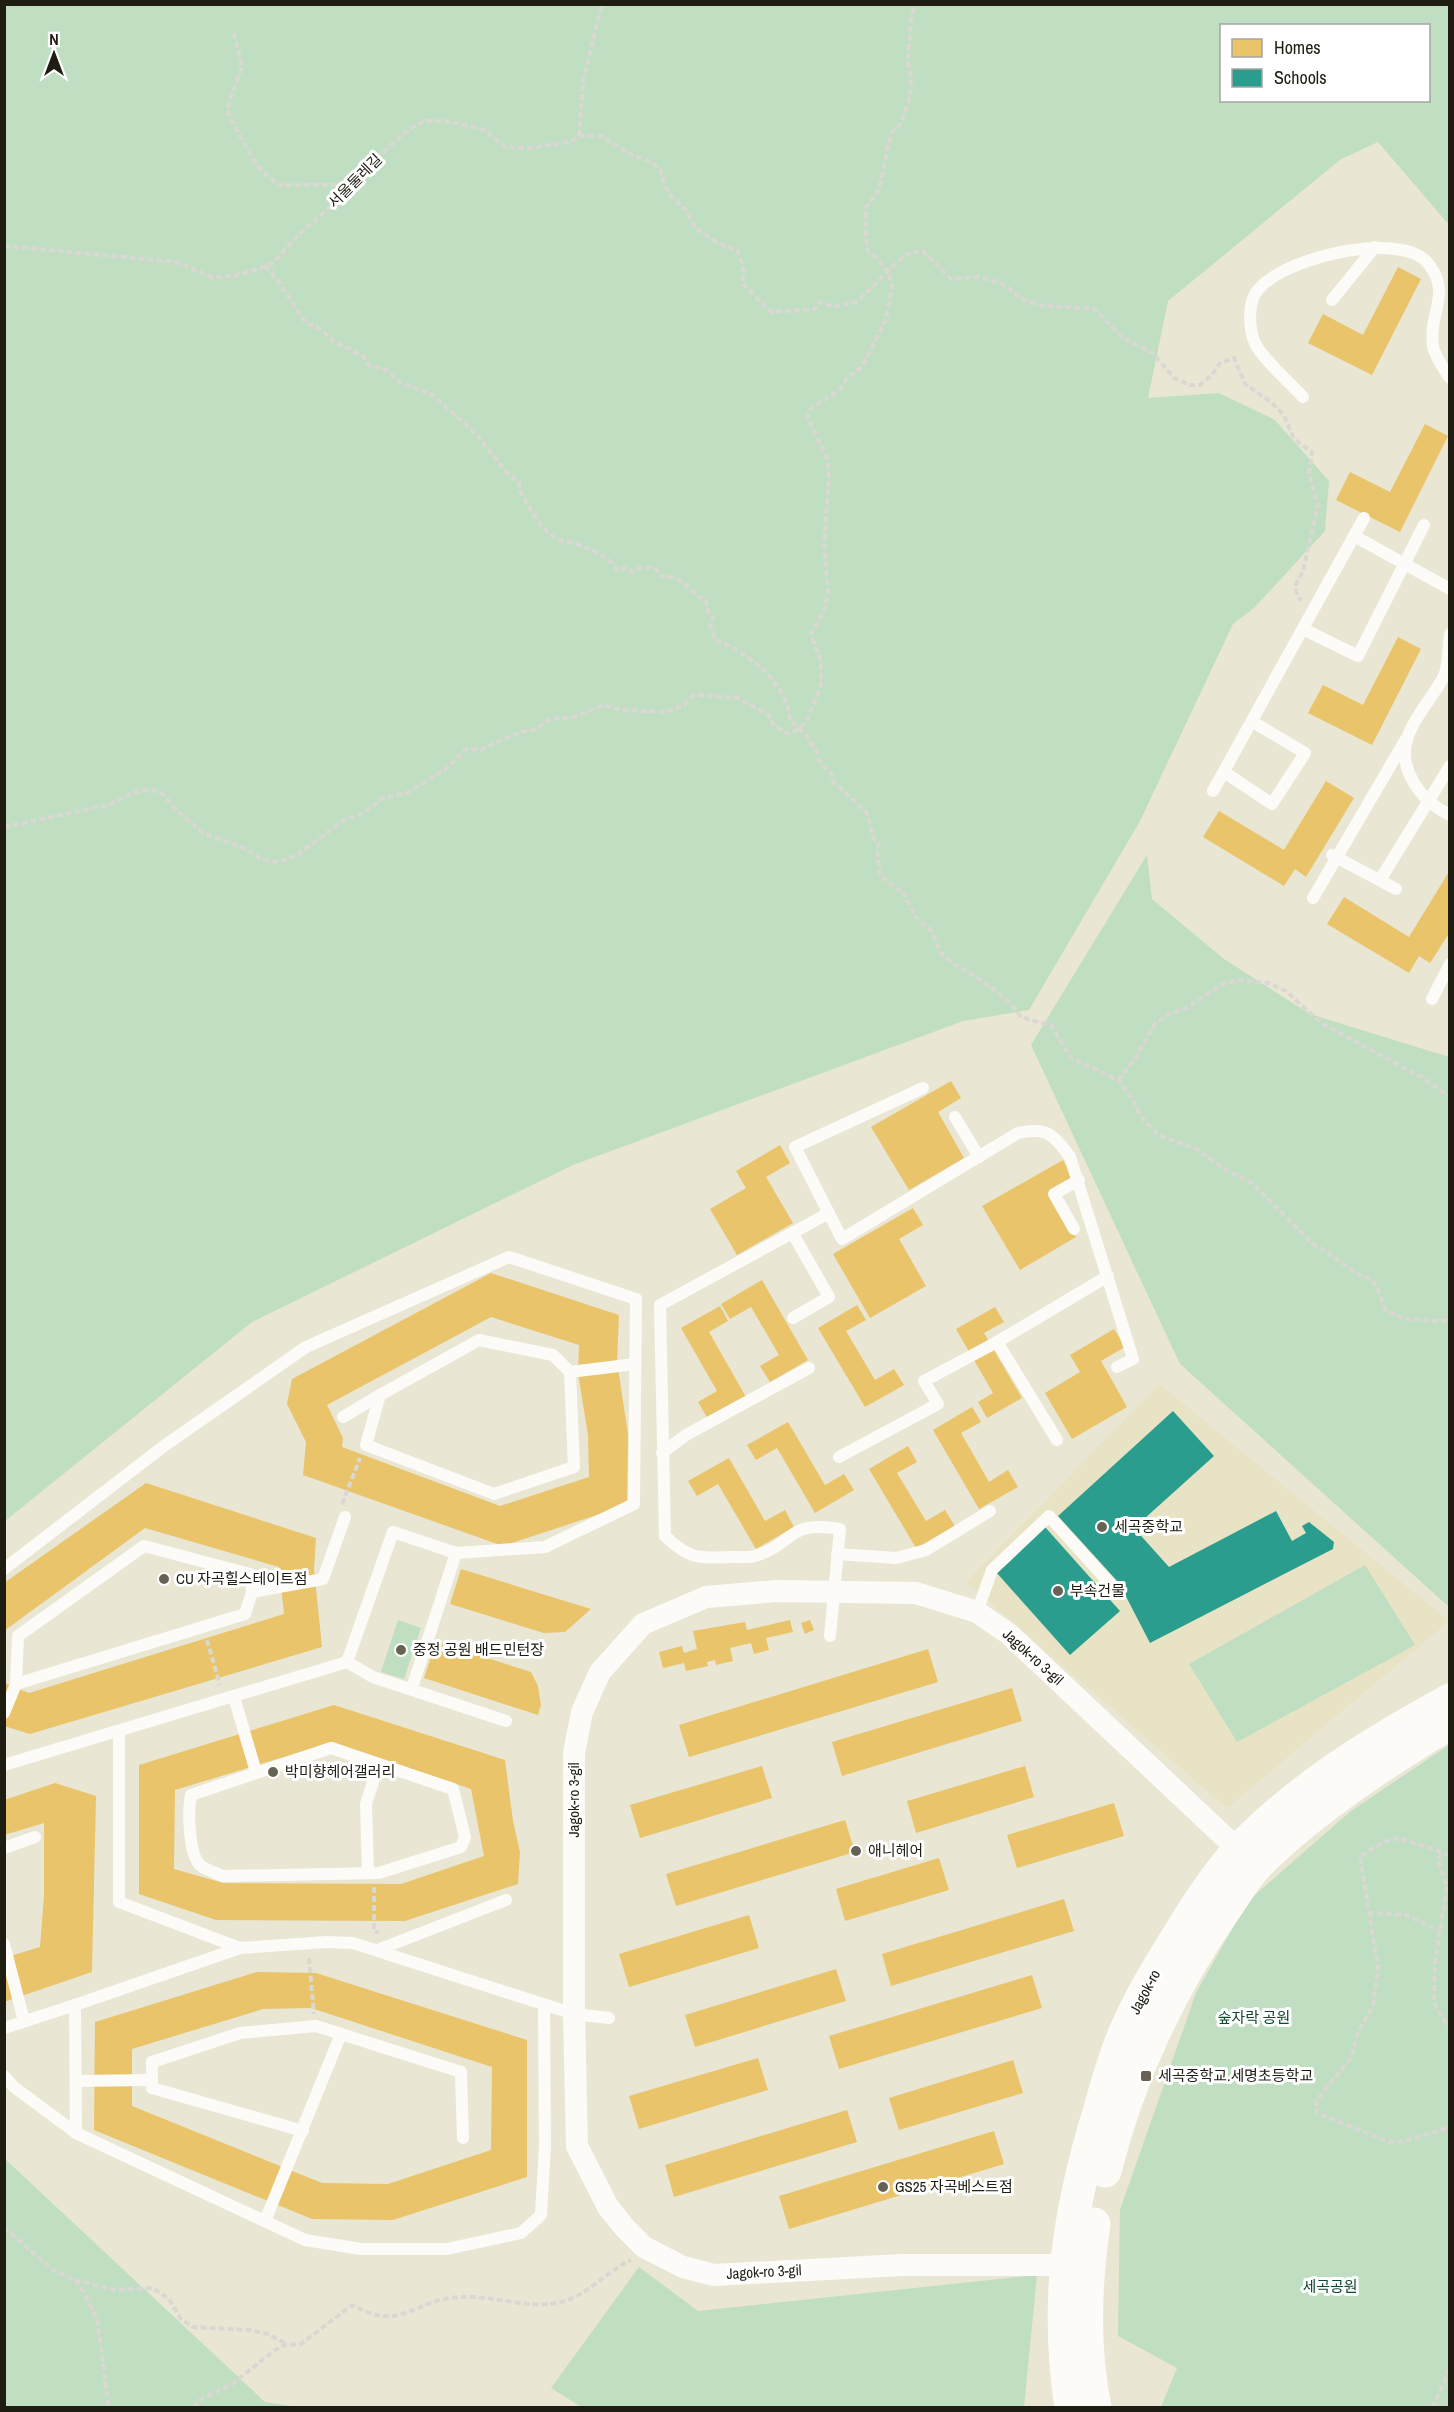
<svg xmlns="http://www.w3.org/2000/svg" width="1454" height="2412" font-family="'Archivo Narrow','Noto Sans KR',sans-serif">
	<rect width="100%" height="100%" fill="#e9e6d3"/>
	<polygon fill="#e8e3c4" points="1159,1384 1449,1621 1227,1808 966,1582"/>
	<g fill="#c0dec2" fill-rule="evenodd">
		<path d="M5,4L1449,5L1450,226L1378,142L1341,159L1168,301L1148,398L1219,393L1275,420L1329,481L1325,531L1254,608L1233,624L1140,821L1029,1010L963,1021L573,1165L252,1322L5,1521ZM1222,26H1428V100H1222Z"/>
		<polygon points="1147,855 1152,899 1224,959 1310,1014 1449,1057 1449,1607 1180,1364 1031,1045"/>
		<polygon points="1365,1565 1415,1645 1237,1742 1189,1664"/>
		<polygon points="398,1620 421,1628 404,1679 381,1672"/>
		<polygon points="1449,1745 1449,2407 1161,2407 1177,2368 1118,2336 1120,2210 1196,1993 1248,1901 1351,1811"/>
		<polygon points="4,2158 265,2402 298,2407 5,2407"/>
		<polygon points="639,2267 698,2311 1037,2275 1024,2407 583,2408 551,2388"/>
	</g>
	<g fill="#e9c46a" fill-rule="evenodd">
		<polygon points="1398,267 1421,279 1372,375 1308,343 1323,314 1363,335"/>
		<polygon points="1425,424 1448,436 1400,532 1336,500 1350,472 1390,492"/>
		<polygon points="1398,637 1421,649 1372,745 1308,713 1323,685 1363,705"/>
		<polygon points="1326,781 1354,798 1306,877 1295,869 1284,886 1203,837 1219,811 1284,850"/>
		<polygon points="1450,870 1450,932 1430,963 1419,956 1409,973 1327,924 1344,897 1409,937"/>
		<polygon points="951,1081 961,1098 938,1112 964,1158 909,1190 871,1127"/>
		<polygon points="780,1145 790,1163 766,1177 793,1223 737,1255 710,1209 746,1188 736,1171"/>
		<polygon points="1063,1160 1073,1178 1049,1191 1076,1237 1020,1270 982,1206"/>
		<polygon points="913,1208 923,1225 899,1239 926,1286 870,1318 833,1254"/>
		<path d="M491,1273L619,1315L617,1362L628,1434L627,1505L503,1546L303,1475L306,1442L287,1404L292,1379ZM491,1317L579,1345L578,1373L588,1435L589,1477L500,1506L342,1447L343,1438L327,1405Z"/>
		<polygon points="762,1280 808,1360 770,1382 760,1366 779,1355 751,1307 730,1319 721,1304"/>
		<polygon points="857,1305 866,1320 846,1331 875,1380 894,1369 904,1385 865,1407 818,1328"/>
		<polygon points="720,1306 728,1321 709,1332 746,1397 708,1419 698,1402 717,1391 681,1328"/>
		<polygon points="995,1307 1004,1322 984,1333 1022,1398 987,1418 978,1402 993,1393 956,1329"/>
		<polygon points="1114,1329 1125,1347 1101,1361 1127,1407 1072,1439 1045,1393 1080,1372 1070,1355"/>
		<polygon points="972,1407 981,1422 961,1433 989,1482 1008,1470 1018,1487 979,1509 933,1430"/>
		<polygon points="788,1422 825,1485 844,1474 854,1490 815,1513 777,1448 756,1460 747,1445"/>
		<polygon points="908,1446 917,1462 897,1473 926,1521 945,1510 955,1526 916,1548 869,1469"/>
		<polygon points="729,1458 765,1521 785,1510 794,1527 756,1549 718,1484 697,1496 688,1481"/>
		<polygon points="146,1483 316,1538 314,1569 322,1647 30,1734 4,1726 4,1683 29,1693 284,1614 279,1567 145,1528 4,1631 4,1583"/>
		<polygon points="461,1569 591,1609 565,1632 544,1633 450,1604"/>
		<polygon points="790,1620 793,1632 766,1638 769,1650 754,1654 751,1643 730,1648 733,1661 716,1665 715,1660 707,1662 708,1666 686,1671 684,1663 663,1668 659,1652 682,1646 684,1653 697,1649 693,1631 745,1622 747,1630"/>
		<polygon points="810,1620 814,1630 805,1634 801,1623"/>
		<polygon points="436,1642 531,1672 538,1686 541,1705 538,1715 424,1678"/>
		<polygon points="928,1649 938,1682 689,1757 679,1725"/>
		<polygon points="1012,1688 1022,1721 842,1776 832,1742"/>
		<path d="M334,1705L505,1760L513,1821L520,1852L518,1884L405,1921L216,1920L139,1894V1765ZM333,1742L471,1789L484,1856L401,1884L223,1883L174,1869L175,1790Z"/>
		<polygon points="762,1766 772,1798 640,1838 630,1805"/>
		<polygon points="1025,1766 1034,1797 916,1833 907,1801"/>
		<polygon points="55,1783 96,1796 92,1972 4,2002 4,1958 40,1947 44,1896 44,1823 4,1835 4,1800"/>
		<polygon points="1114,1803 1124,1836 1017,1868 1007,1835"/>
		<polygon points="845,1820 855,1852 676,1906 666,1874"/>
		<polygon points="939,1858 949,1890 845,1921 836,1889"/>
		<polygon points="1064,1899 1074,1931 891,1986 882,1954"/>
		<polygon points="749,1915 759,1948 629,1987 619,1954"/>
		<polygon points="836,1969 846,2001 695,2047 685,2015"/>
		<path d="M257,1972L316,1973L527,2040V2177L393,2220L312,2219L94,2130L95,2022ZM311,2008L492,2067L491,2150L388,2184L322,2183L132,2106V2049L263,2009Z"/>
		<polygon points="1032,1975 1042,2008 839,2069 829,2036"/>
		<polygon points="758,2058 768,2090 639,2129 629,2096"/>
		<polygon points="1013,2060 1023,2093 899,2130 889,2098"/>
		<polygon points="847,2110 857,2142 674,2197 665,2165"/>
		<polygon points="994,2131 1004,2164 789,2229 779,2196"/>
	</g>
	<g fill="#2a9d8f">
		<polygon points="1173,1411 1214,1456 1134,1528 1169,1567 1276,1511 1292,1541 1306,1533 1302,1526 1309,1522 1334,1542 1333,1549 1150,1643 1119,1583 1058,1516"/>
		<polygon points="1045,1527 1120,1611 1070,1655 996,1572"/>
	</g>
	<g fill="none" stroke-linecap="round" stroke-linejoin="round">
		<g stroke="#dad8d3" stroke-width="4" stroke-dasharray="6 3" stroke-linecap="butt">
			<polyline points="234,33 242,67 229,102 228,114 257,166 278,185 354,185"/>
			<polyline points="579,136 601,136 634,156 652,162 660,170 666,188 672,197 686,210 695,228 718,243 738,251 744,270 742,283 771,312 815,309 820,302 834,307 858,301 906,254 923,251 951,279 979,277 1001,283 1024,300 1045,306 1095,309 1123,338 1153,353 1174,378 1190,385 1200,385 1212,375 1220,363 1234,358 1245,384 1271,402 1284,415 1294,439 1312,452 1309,474 1318,505 1303,571 1296,584 1296,592 1301,601"/>
			<polyline points="579,136 583,81 602,4"/>
			<polyline points="4,246 177,262 211,277 235,276 272,264 299,234 352,188 376,159 404,133 423,121 446,121 485,130 505,147 529,148 570,142 579,136"/>
			<path d="M265,266L276,278L306,323L321,329L335,342L363,356L369,365L388,371L401,383L433,395L475,433L509,475L519,482V489C529,506 538,528 556,538C563,542 571,542 579,545C593,550 609,557 617,570L625,568L633,572L640,568L654,567L662,577C686,574 688,595 706,600L708,612L713,617L710,625L715,640C749,653 786,681 790,720L806,735L817,752L820,762L832,775L833,781L867,813L874,839L879,843L877,849L880,875L897,889L904,891C904,901 913,906 914,916L931,930L941,953L951,962L990,986L1010,1003L1021,1017L1052,1026L1071,1058L1118,1080L1132,1098L1141,1117L1159,1135L1198,1150L1224,1169L1252,1183L1314,1245L1327,1252L1359,1275L1371,1279L1377,1287L1386,1311L1405,1319L1450,1321"/>
			<polyline points="4,827 108,805 135,792 150,789 163,794 177,811 203,833 246,849 262,860 279,862 297,855 344,820 363,813 383,798 407,793 446,769 466,749 480,750 520,732 535,730 550,719 574,717 603,705 621,710 665,712 684,705 694,695 737,698 768,714 773,724 783,732 789,733 799,729 807,720 821,686 821,662 811,634 824,611 828,593 824,542 829,477 827,458 807,417 811,408 838,391 848,377 862,367 886,319 892,286 889,274 879,260 867,250 865,209 879,190 891,133 900,125 910,97 911,76 908,62 911,20 915,4"/>
			<polyline points="1118,1080 1135,1059 1155,1024 1169,1014 1187,1008 1223,984 1238,980 1269,983 1286,991 1321,1023 1421,1077 1450,1097"/>
			<polyline points="342,1504 360,1458"/>
			<polyline points="207,1640 220,1685"/>
			<polyline points="1441,1853 1438,1861 1447,1886 1435,1963 1434,2003 1450,2030"/>
			<polyline points="1450,1855 1399,1838 1383,1842 1360,1856 1378,1968 1373,2006 1358,2032 1351,2058 1316,2101 1317,2113 1389,2142 1405,2141 1450,2127"/>
			<polyline points="374,1887 374,1931 379,1933"/>
			<polyline points="1368,1913 1406,1915 1439,1930"/>
			<polyline points="309,1958 314,2014"/>
			<polyline points="4,2227 51,2269 75,2280 84,2293 97,2319 109,2408"/>
			<polyline points="75,2280 116,2290 153,2288 169,2299 181,2319 193,2327 249,2330 268,2334 287,2344"/>
			<path d="M194,2408L201,2399L232,2384L275,2350L285,2345L301,2344L352,2305C404,2333 410,2300 460,2297C493,2295 529,2310 561,2302C589,2295 605,2272 631,2260"/>
			<polyline points="1433,2408 1450,2368"/>
		</g>
		<g stroke="#fcfbf8" stroke-width="12">
			<polyline points="1332,300 1375,247"/>
			<path d="M1303,397C1292,385 1260,356 1255,343C1249,330 1248,307 1255,294C1277,258 1396,231 1426,261C1454,293 1428,311 1433,346C1435,357 1444,369 1450,378"/>
			<polyline points="1354,536 1450,589"/>
			<polyline points="1303,629 1358,656 1424,525"/>
			<path d="M1450,634C1448,647 1449,664 1444,676C1434,696 1416,714 1408,736C1396,769 1422,802 1450,815"/>
			<polyline points="1224,772 1272,804 1305,753 1253,722"/>
			<polyline points="1213,791 1364,518"/>
			<polyline points="1332,855 1396,889"/>
			<polyline points="1380,880 1450,766"/>
			<polyline points="1313,898 1406,739"/>
			<polyline points="1432,999 1450,964"/>
			<path d="M923,1088L795,1147L842,1239L1018,1133C1046,1127 1054,1134 1070,1157L1133,1359L1117,1367"/>
			<polyline points="955,1117 979,1157"/>
			<path d="M829,1213L660,1305L665,1536C690,1560 699,1558 732,1557C739,1557 748,1558 755,1556C796,1543 786,1520 840,1529L830,1636"/>
			<polyline points="1074,1229 1054,1194 1079,1180"/>
			<polyline points="793,1318 829,1297 793,1234"/>
			<polygon points="479,1340 553,1355 570,1372 574,1467 494,1494 366,1445 380,1395"/>
			<polyline points="570,1372 635,1364"/>
			<polyline points="343,1417 380,1395"/>
			<polyline points="1057,1440 997,1342 1108,1276"/>
			<polyline points="662,1453 686,1435 809,1368"/>
			<polyline points="839,1457 938,1404 924,1381 997,1342"/>
			<polyline points="837,1554 896,1558 926,1550 990,1511"/>
			<polyline points="4,1569 164,1446 306,1347 509,1257 636,1299 634,1504 545,1547 456,1553 393,1532 347,1662 4,1765"/>
			<polyline points="252,1592 323,1579 345,1517"/>
			<polyline points="977,1612 992,1570 1049,1516 1113,1587"/>
			<polyline points="347,1662 373,1677 506,1721"/>
			<polyline points="412,1688 456,1553"/>
			<polyline points="234,1697 256,1772"/>
			<polyline points="4,1713 16,1684 18,1636 144,1546 250,1574 252,1592 245,1614 16,1684"/>
			<polyline points="119,1733 119,1902 240,1948 327,1942 353,1943 574,2014 609,2018"/>
			<path d="M331,1748L453,1789L465,1837L461,1847L379,1873L223,1876C216,1873 207,1870 201,1866C188,1855 188,1810 191,1795Z"/>
			<polyline points="4,1848 35,1837"/>
			<polyline points="368,1873 366,1804 379,1764"/>
			<polyline points="4,1944 24,2021"/>
			<polyline points="380,1949 506,1900"/>
			<polyline points="75,2005 240,1948"/>
			<polyline points="4,2028 75,2005 76,2133"/>
			<polyline points="4,2076 14,2087 76,2133 305,2240 361,2249 447,2249 521,2233 541,2215 545,2146 544,2005"/>
			<polyline points="77,2081 150,2080"/>
			<polyline points="303,2131 152,2088 152,2062 240,2033 316,2026 461,2072 463,2138"/>
			<polyline points="265,2221 341,2034"/>
		</g>
		<polyline stroke="#fcfbf8" stroke-width="22" points="1081,2265 902,2265 714,2275 683,2267 644,2247 625,2228 608,2207 577,2146 574,2014 574,1753 582,1712 600,1672 643,1624 706,1597 777,1591 916,1593 977,1612 1009,1634 1248,1859"/>
		<g stroke="#fcfbf8" stroke-width="33">
			<path d="M1105,2171C1128,2078 1171,1986 1226,1908C1236,1894 1245,1877 1258,1864C1308,1813 1385,1762 1448,1724"/>
			<path d="M1094,2224C1085,2284 1083,2348 1095,2408"/>
			<path d="M1071,2408C1055,2302 1068,2213 1099,2112C1107,2085 1114,2056 1126,2030C1141,1995 1161,1963 1181,1931C1198,1903 1217,1874 1239,1850C1299,1787 1375,1741 1450,1700"/>
		</g>
	</g>
	<g fill="#666355" stroke="#fff" stroke-width="2">
		<circle cx="1102" cy="1527" r="6"/>
		<circle cx="164" cy="1579" r="6"/>
		<circle cx="1058" cy="1591" r="6"/>
		<circle cx="401" cy="1650" r="6"/>
		<circle cx="273" cy="1772" r="6"/>
		<circle cx="856" cy="1851" r="6"/>
		<rect x="1140" y="2070" width="12" height="12" rx="3"/>
		<circle cx="883" cy="2187" r="6"/>
	</g>
	<g text-anchor="middle" stroke-width="6" stroke-linejoin="round" paint-order="stroke">
		<g font-size="15" fill="#1f1d11" stroke="#fff">
			<text transform="translate(355 181) rotate(-45)" y="5">서울둘레길</text>
			<text transform="translate(1033 1657) rotate(42)" y="5">Jagok-ro 3-gil</text>
			<text transform="translate(574 1800) rotate(-90)" y="5">Jagok-ro 3-gil</text>
			<text transform="translate(1145 1992) rotate(-62)" y="5">Jagok-ro</text>
			<text transform="translate(764 2272) rotate(-3)" y="5">Jagok-ro 3-gil</text>
		</g>
		<g font-size="15" fill="#1f1d11" stroke="#fff" text-anchor="start">
			<text x="1114" y="1532">세곡중학교</text>
			<text x="176" y="1584">CU 자곡힐스테이트점</text>
			<text x="1070" y="1596">부속건물</text>
			<text x="413" y="1655">중정 공원 배드민턴장</text>
			<text x="285" y="1777">박미향헤어갤러리</text>
			<text x="868" y="1856">애니헤어</text>
			<text x="1158" y="2081">세곡중학교.세명초등학교</text>
			<text x="895" y="2192">GS25 자곡베스트점</text>
		</g>
		<g font-size="15" fill="#0e492c" stroke="#fff">
			<text x="1254" y="2023">숲자락 공원</text>
			<text x="1330" y="2292">세곡공원</text>
		</g>
	</g>
	<rect width="1454" height="2412" fill="none" stroke="#1f1d11" stroke-width="12"/>
	<rect x="1220" y="24" width="210" height="78" fill="#ffffff" stroke="#a5a5a0" stroke-width="1.5"/>
	<rect x="1232" y="39" width="30" height="18" fill="#e9c46a" stroke="#a5a5a0" stroke-width="1.5"/>
	<text x="1274" y="54" font-size="18" fill="#1f1d11">Homes</text>
	<rect x="1232" y="69" width="30" height="18" fill="#2a9d8f" stroke="#a5a5a0" stroke-width="1.5"/>
	<text x="1274" y="84" font-size="18" fill="#1f1d11">Schools</text>
	<g transform="translate(54 54)" stroke="#ffffff" stroke-width="4.5" paint-order="stroke">
	<path d="M0-4.5L10 22L0 15L-10 22Z" fill="#1f1d11"/>
	<text y="-9" font-size="16" font-weight="bold" text-anchor="middle" fill="#1f1d11">N</text>
	</g>
</svg>
